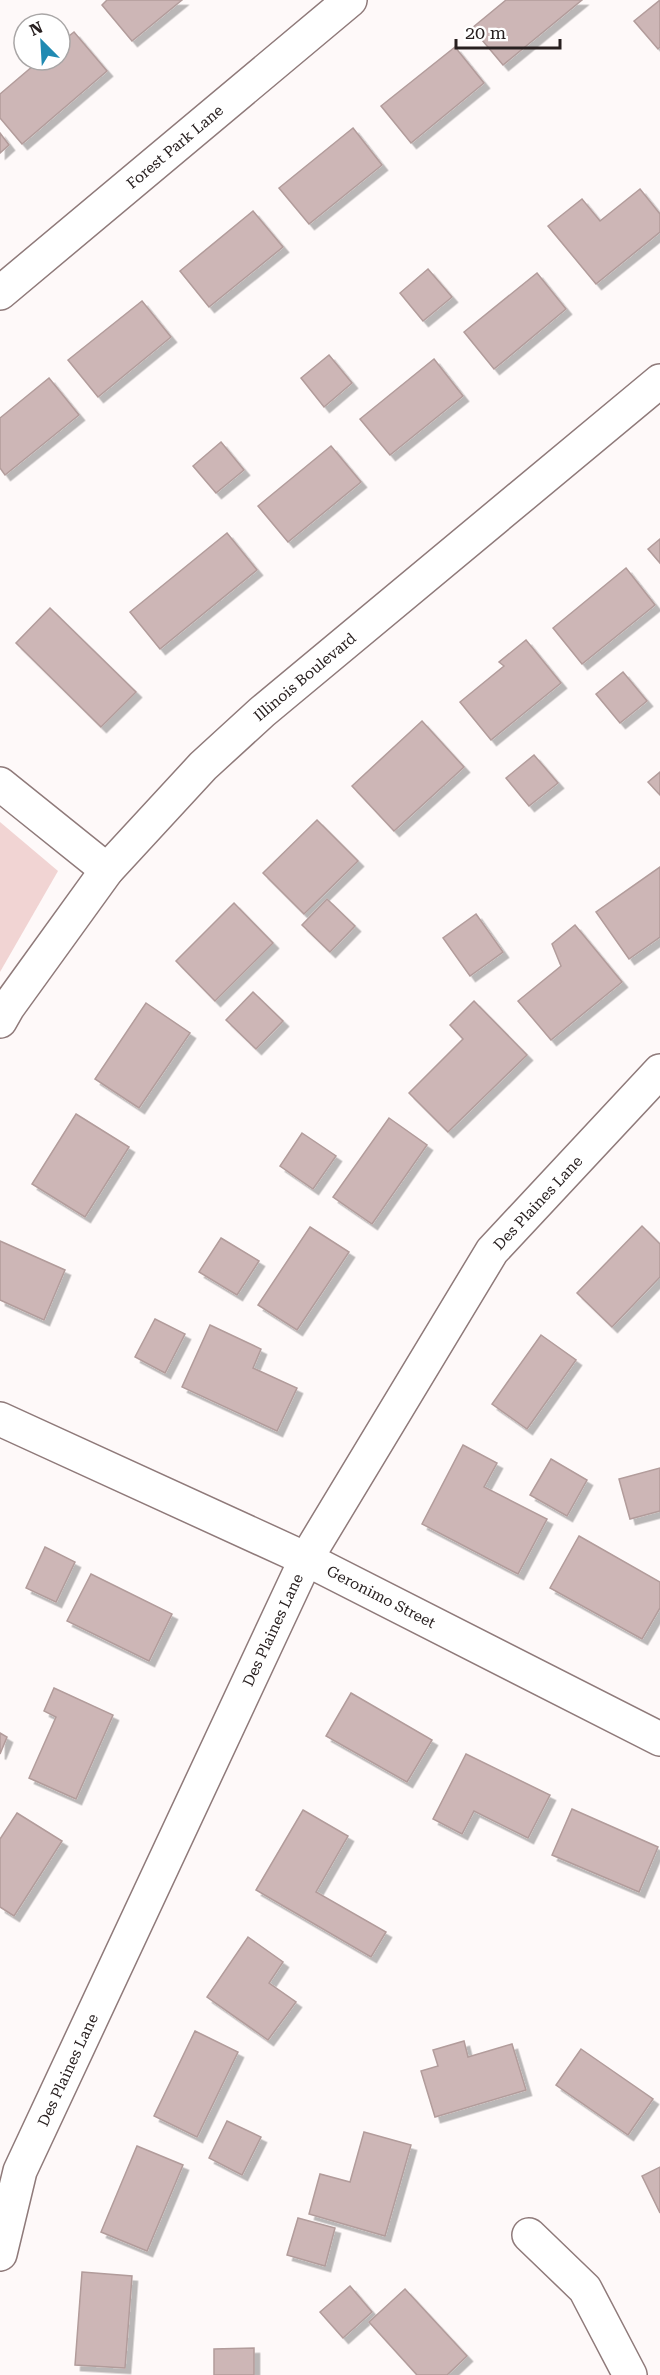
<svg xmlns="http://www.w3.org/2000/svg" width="660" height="2375" font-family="'Roboto Serif',serif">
	<defs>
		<filter id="shadow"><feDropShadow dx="5.5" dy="5.5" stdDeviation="0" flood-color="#0004"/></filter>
	</defs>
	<rect width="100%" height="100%" fill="#fef9f9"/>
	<polygon fill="#f1d4d3" points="0,822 58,871 0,972"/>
	<g fill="#cdb6b6" stroke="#b29c9b" stroke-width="1.5" filter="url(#shadow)">
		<polygon points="107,0 182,0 132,41 102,5"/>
		<polygon points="506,0 582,0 503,65 472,28"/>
		<polygon points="660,0 660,47 658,49 634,21"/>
		<polygon points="74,32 107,71 22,144 0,118 0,94 40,60 60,60 60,43"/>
		<polygon points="455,47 484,83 411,143 381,106"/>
		<polygon points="353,128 382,165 309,224 279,188"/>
		<polygon points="0,133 9,145 0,153"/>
		<polygon points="640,189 660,214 660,232 596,284 548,226 582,199 600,221"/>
		<polygon points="253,211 283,247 209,307 180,271"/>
		<polygon points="428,269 452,297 423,321 400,293"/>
		<polygon points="537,273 566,309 494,369 464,332"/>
		<polygon points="142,301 171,337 98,397 68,360"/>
		<polygon points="329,355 352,383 324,407 301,378"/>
		<polygon points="434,359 463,396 390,455 360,419"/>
		<polygon points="49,378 79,415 5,475 0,468 0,418"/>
		<polygon points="221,442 244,470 216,493 193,466"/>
		<polygon points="331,446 361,482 288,542 258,506"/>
		<polygon points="227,533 257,570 160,649 130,612"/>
		<polygon points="660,539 660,563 648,549"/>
		<polygon points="626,568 655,605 582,664 553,628"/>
		<polygon points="50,608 136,692 101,727 16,643"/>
		<polygon points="526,640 561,683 491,740 460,702 504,666 499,662"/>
		<polygon points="623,672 647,701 620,723 596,694"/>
		<polygon points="422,721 464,767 394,831 352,786"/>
		<polygon points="534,755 558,783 529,806 506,778"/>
		<polygon points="660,772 660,795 648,782"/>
		<polygon points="317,820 358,861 304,914 263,873"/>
		<polygon points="660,867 660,937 629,959 596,912"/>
		<polygon points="327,899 355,926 330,952 302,925"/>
		<polygon points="234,903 273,943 215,1001 176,961"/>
		<polygon points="476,914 503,952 470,976 443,938"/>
		<polygon points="575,925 622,982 551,1040 518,1001 561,966 552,944"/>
		<polygon points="253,992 283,1021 256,1049 226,1020"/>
		<polygon points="474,1001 527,1055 448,1132 409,1093 463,1039 450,1025"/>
		<polygon points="146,1003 190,1033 139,1108 95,1079"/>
		<polygon points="76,1114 129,1147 85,1217 32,1184"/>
		<polygon points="389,1118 427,1145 372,1224 333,1197"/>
		<polygon points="302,1133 336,1156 313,1189 280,1166"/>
		<polygon points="642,1226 660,1244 660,1277 612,1327 577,1293"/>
		<polygon points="310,1227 349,1252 297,1330 258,1305"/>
		<polygon points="221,1238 259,1261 237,1295 199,1272"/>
		<polygon points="0,1241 65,1270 44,1320 0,1300"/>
		<polygon points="155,1319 185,1334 165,1373 135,1357"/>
		<polygon points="210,1325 261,1349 253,1368 297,1388 277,1431 182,1387"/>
		<polygon points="541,1335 576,1360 527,1429 492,1404"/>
		<polygon points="463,1445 497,1463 484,1487 547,1519 518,1574 422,1524"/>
		<polygon points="551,1459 587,1480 567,1516 530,1495"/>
		<polygon points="660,1468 660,1511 630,1519 619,1479"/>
		<polygon points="579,1536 660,1582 660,1608 642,1639 550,1588"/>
		<polygon points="45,1547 75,1562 56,1602 26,1588"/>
		<polygon points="91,1574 172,1614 149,1661 67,1621"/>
		<polygon points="54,1688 113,1715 76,1799 29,1778 56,1717 44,1711"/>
		<polygon points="351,1693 432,1740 407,1782 326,1736"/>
		<polygon points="0,1733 7,1737 0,1754"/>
		<polygon points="466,1754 550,1795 528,1838 474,1811 462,1834 433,1819"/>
		<polygon points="572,1809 658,1847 639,1892 552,1855"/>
		<polygon points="303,1810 348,1836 316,1892 386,1932 371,1957 256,1890"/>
		<polygon points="17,1813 62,1841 14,1916 0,1907 0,1839"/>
		<polygon points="248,1937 283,1962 269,1983 296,2002 268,2040 207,1997"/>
		<polygon points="195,2031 238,2052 197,2137 154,2116"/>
		<polygon points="464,2041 468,2057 512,2044 526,2090 435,2117 421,2071 438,2066 433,2050"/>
		<polygon points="581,2049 653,2099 628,2135 556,2085"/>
		<polygon points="227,2121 261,2137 242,2175 209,2158"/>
		<polygon points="364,2132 411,2145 385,2236 309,2214 320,2174 350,2182"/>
		<polygon points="137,2146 183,2165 147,2251 101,2232"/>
		<polygon points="660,2167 660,2213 642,2176"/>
		<polygon points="298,2218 335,2228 325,2266 287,2255"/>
		<polygon points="82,2272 132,2276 125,2368 75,2365"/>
		<polygon points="350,2286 372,2312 343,2338 320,2312"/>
		<polygon points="405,2289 467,2356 447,2375 417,2375 369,2322"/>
		<polygon points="254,2348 254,2375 214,2375 214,2349"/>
	</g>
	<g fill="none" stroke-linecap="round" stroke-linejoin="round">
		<defs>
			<g id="minor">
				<polyline points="0,293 350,0"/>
				<polyline points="0,784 107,870"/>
				<polyline points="0,1021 8,1007 107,870 203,766 262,712 660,381"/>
				<polyline points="0,1419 306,1559 660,1739"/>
				<polyline points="529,2235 585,2289 630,2375"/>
				<polyline points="0,2254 20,2171 306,1559 492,1251 660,1071"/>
			</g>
		</defs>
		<use href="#minor" stroke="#8f7a7a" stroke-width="36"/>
		<use href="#minor" stroke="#fff" stroke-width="33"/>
	</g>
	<g text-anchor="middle" stroke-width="4.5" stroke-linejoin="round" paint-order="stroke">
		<g font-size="15" fill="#282020" stroke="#fff">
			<text transform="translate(175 147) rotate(-40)" y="5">Forest Park Lane</text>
			<text transform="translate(305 677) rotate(-40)" y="5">Illinois Boulevard</text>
			<text transform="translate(538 1203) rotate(-47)" y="5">Des Plaines Lane</text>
			<text transform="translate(381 1597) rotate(27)" y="5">Geronimo Street</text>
			<text transform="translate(273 1630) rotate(-65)" y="5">Des Plaines Lane</text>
			<text transform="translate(68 2070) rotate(-65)" y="5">Des Plaines Lane</text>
		</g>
	</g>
	<g transform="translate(42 42) rotate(336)"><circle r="28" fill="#ffffff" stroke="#a9a6a6" stroke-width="1.5"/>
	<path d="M0-4.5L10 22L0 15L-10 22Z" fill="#208ab2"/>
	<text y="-9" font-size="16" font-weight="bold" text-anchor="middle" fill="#282020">N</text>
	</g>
	<path d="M456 39v9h104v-9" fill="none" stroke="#282020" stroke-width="3"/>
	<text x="465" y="39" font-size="18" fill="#282020" stroke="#ffffff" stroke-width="4.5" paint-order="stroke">20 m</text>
</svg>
